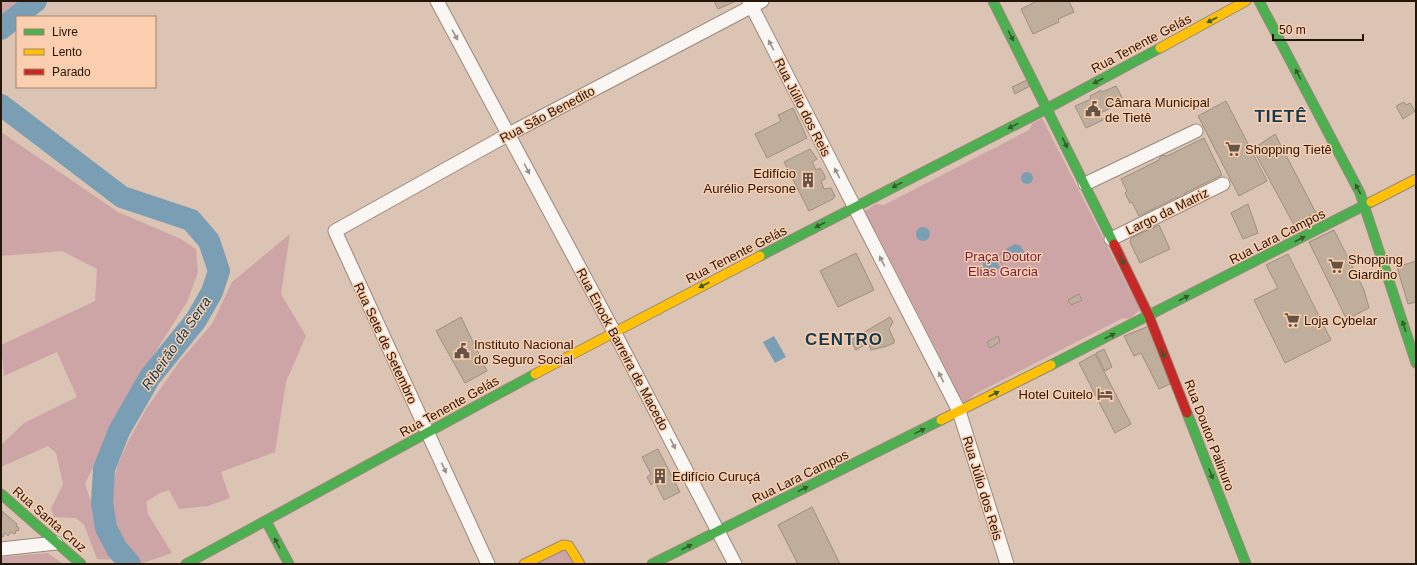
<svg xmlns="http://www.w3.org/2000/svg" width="1417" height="565" font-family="Helvetica,sans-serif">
	<rect width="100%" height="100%" fill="#dbc4b3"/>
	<g fill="#cea5a7">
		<polygon points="1,1 18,1 1,18"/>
		<polygon points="1042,118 1140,310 1129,319 1123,318 975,394 964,404 954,392 955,386 876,232 869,229 862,213 876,204 884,205 1029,130 1033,123"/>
		<polygon points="1,132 118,212 181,239 196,249 198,272 187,302 128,395 85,484 102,534 118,560 97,559 84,525 76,518 54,517 51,509 63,484 56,453 48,446 1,467 1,445 24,423 77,397 57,352 4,376 1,345 95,301 97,269 62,251 1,256"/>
		<polygon points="290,234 281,294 306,336 286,382 275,452 221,472 230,498 208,506 179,509 169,490 160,493 146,502 148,514 172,553 140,564 114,526 110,496 118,464 129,440 146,409 180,361 212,324 232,282"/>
		<polygon points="565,546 575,564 529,564"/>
		<polygon points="48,553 63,564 1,564 1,557"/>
	</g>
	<g fill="#7a9eb4">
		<circle cx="1027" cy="178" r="6"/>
		<circle cx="923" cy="234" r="7"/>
		<polygon points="1015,244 1021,246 1024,252 1021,257 1012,261 1006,249"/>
		<polygon points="994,255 1000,268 991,272 986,271 983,267 983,262"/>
		<polygon points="774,336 786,357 775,363 763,342"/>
	</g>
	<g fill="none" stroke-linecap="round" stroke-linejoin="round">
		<g stroke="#7a9eb4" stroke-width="22">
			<polyline points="1,29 36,1"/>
			<polyline points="1,105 122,197 191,220 209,241 219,271 212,292 196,320 150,377 119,431 104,469 102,503 106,528 117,549 130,564"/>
		</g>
	</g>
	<g fill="#c0ae9c" stroke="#9e8f80">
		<polygon points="714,1 736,1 718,9"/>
		<polygon points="1037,1 1069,1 1074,12 1058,19 1059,22 1033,34 1021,9"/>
		<polygon points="1027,80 1030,86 1015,94 1012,87"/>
		<polygon points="1116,86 1124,101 1099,114 1103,120 1086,128 1075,106 1091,99 1090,96 1101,90 1102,92"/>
		<polygon points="1226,101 1267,181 1239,196 1198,116"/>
		<polygon points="1404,102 1406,105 1410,103 1415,111 1403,119 1396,106"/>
		<polygon points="793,108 807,138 767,158 755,134 781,121 778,115"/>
		<polygon points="1275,134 1316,213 1294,225 1253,149"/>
		<polygon points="1204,138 1222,175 1185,193 1185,196 1179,199 1177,197 1139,216 1132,202 1130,203 1125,193 1127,191 1121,179 1159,160 1161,155 1167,156"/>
		<polygon points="810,149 817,159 812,162 816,170 820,168 825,176 825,179 821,181 824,189 831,188 835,196 833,199 809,211 784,162"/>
		<polygon points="1248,204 1258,233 1243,239 1231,213"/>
		<polygon points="1159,225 1170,249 1140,263 1130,242 1131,238"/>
		<polygon points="1334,230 1364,290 1369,308 1353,316 1355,321 1349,324 1309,242"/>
		<circle cx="1003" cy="258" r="5"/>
		<polygon points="856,253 874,290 838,307 820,271"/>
		<polygon points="1288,254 1331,340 1285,363 1254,300 1278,288 1266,265"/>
		<polygon points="1416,261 1416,302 1408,304 1397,267"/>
		<polygon points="1079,294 1082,300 1071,305 1068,300"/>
		<polygon points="461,317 487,371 465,383 436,331"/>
		<polygon points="890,317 893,322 889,329 894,340 894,343 887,346 871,350 868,343 856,350 851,340"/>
		<polygon points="1149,326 1170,384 1159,389 1141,353 1134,356 1124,336"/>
		<polygon points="998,336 1000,342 990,348 987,342"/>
		<polygon points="1104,349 1112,367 1105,371 1096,353"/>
		<polygon points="1095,354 1131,424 1115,433 1079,363"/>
		<polygon points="658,449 680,492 664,500 655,482 651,485 647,477 651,474 642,457"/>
		<polygon points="812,507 840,564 798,564 778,525"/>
		<polygon points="2,511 17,524 16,526 19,528 18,531 16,530 15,534 11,532 8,536 5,533 3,537 1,534"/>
	</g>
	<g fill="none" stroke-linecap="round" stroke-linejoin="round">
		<defs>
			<g id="street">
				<polyline points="437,1 620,343 735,564"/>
				<polyline points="749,1 959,411 1007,564"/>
				<polyline points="1085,184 1196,131"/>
				<polyline points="1111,239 1223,184"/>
				<polyline points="1,549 56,543"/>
				<polyline points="488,564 335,231 509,134 762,1"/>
			</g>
			<g id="fast">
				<polyline points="993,1 1114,244"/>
				<polyline points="1259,1 1360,193 1416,363"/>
				<polyline points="760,256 1048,108 1160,48"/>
				<polyline points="1051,365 1371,202"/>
				<polyline points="1187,413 1246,564"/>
				<polyline points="1,494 81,564"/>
				<polyline points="266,521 289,564"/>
				<polyline points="186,564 535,374"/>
				<polyline points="652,564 941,420"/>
			</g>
			<g id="slow">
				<polyline points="1160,48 1246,1"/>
				<polyline points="1371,202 1416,179"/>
				<polyline points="535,374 760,256"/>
				<polyline points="941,420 1051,365"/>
				<polyline points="524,564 563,545 569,546 580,564"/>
			</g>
			<polyline id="jam" points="1114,244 1149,316 1187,413"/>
		</defs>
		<use href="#street" stroke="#9a897b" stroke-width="15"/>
		<use href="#fast" stroke="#9a897b" stroke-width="11"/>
		<use href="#slow" stroke="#9a897b" stroke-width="11"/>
		<use href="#jam" stroke="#9a897b" stroke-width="11"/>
		<use href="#street" stroke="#faf6f4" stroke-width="13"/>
		<use href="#fast" stroke="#4caf50" stroke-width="9"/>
		<use href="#slow" stroke="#ffc107" stroke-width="9"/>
		<use href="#jam" stroke="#c62828" stroke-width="9"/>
	</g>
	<defs><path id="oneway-solid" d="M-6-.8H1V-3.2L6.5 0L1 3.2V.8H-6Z"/></defs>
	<g fill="#375b2a">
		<use href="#oneway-solid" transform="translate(1212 20) rotate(152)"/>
		<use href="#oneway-solid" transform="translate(1011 36) rotate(63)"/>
		<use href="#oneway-solid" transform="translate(1298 74) rotate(-118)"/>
		<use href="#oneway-solid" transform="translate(1098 81) rotate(152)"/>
		<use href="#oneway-solid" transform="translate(1013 126) rotate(153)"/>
		<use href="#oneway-solid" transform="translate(1065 143) rotate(64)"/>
		<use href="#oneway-solid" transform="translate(897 185) rotate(153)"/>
		<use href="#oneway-solid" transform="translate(1358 189) rotate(-117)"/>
		<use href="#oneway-solid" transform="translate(820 225) rotate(153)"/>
		<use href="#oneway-solid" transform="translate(1300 239) rotate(-27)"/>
		<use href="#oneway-solid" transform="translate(1122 260) rotate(64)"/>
		<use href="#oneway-solid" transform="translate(704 285) rotate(153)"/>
		<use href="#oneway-solid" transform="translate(1184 298) rotate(-27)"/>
		<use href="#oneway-solid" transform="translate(1404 326) rotate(-108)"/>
		<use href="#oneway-solid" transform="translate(1110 336) rotate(-27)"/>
		<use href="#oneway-solid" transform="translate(1163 353) rotate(69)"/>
		<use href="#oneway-solid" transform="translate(994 394) rotate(-27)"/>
		<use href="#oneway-solid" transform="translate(920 431) rotate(-26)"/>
		<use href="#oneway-solid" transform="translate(1211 474) rotate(69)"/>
		<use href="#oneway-solid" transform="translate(803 489) rotate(-26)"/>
		<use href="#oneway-solid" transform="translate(277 543) rotate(-118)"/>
		<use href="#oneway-solid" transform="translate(687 547) rotate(-27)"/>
	</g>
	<g fill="#9a918b">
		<use href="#oneway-solid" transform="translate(455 35) rotate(61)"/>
		<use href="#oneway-solid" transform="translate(771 45) rotate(-117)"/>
		<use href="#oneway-solid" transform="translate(527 169) rotate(62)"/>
		<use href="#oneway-solid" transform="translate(837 173) rotate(-117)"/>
		<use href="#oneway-solid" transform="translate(882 261) rotate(-117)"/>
		<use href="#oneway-solid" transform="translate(941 377) rotate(-117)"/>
		<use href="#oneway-solid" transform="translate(673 444) rotate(63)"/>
		<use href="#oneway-solid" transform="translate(444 468) rotate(65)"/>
	</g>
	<defs>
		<symbol id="civic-bare" viewBox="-9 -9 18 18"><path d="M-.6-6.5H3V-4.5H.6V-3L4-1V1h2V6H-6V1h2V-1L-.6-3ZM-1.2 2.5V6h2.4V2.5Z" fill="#655345" stroke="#faceae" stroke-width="2.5" paint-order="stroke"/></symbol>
		<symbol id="supermarket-bare" viewBox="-9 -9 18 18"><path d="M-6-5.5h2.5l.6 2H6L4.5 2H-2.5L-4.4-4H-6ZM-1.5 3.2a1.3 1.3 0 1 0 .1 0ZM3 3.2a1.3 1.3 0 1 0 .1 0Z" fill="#655345" stroke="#faceae" stroke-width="2.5" paint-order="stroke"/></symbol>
		<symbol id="building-bare" viewBox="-9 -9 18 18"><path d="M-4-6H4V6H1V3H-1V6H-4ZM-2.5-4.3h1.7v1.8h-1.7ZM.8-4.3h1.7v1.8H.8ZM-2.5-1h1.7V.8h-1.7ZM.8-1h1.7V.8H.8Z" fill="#655345" stroke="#faceae" stroke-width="2.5" paint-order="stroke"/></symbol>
		<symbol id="hotel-bare" viewBox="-9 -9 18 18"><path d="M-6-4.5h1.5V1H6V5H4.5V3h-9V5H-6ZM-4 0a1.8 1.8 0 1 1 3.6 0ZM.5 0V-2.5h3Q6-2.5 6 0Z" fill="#655345" stroke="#faceae" stroke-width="2.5" paint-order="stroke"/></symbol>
	</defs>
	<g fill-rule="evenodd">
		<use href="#civic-bare" x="1082" y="98" width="22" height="22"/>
		<use href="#supermarket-bare" x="1222" y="138" width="22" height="22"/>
		<use href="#building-bare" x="797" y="169" width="22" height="22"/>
		<use href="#supermarket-bare" x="1325" y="255" width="22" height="22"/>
		<use href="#supermarket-bare" x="1281" y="309" width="22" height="22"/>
		<use href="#civic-bare" x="451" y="340" width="22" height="22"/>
		<use href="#hotel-bare" x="1094" y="383" width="22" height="22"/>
		<use href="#building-bare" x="649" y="465" width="22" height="22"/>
	</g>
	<g text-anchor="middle" stroke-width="3" stroke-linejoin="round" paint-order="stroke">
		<g font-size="13" fill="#25160a" stroke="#faceae">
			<text transform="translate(1141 43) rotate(-28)" y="5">Rua Tenente Gelás</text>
			<text transform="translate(803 107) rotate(63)" y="5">Rua Júlio dos Reis</text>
			<text transform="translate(547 114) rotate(-28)" y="5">Rua São Benedito</text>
			<text transform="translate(1167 211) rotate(-26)" y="5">Largo da Matriz</text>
			<text transform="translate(1277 236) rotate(-27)" y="5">Rua Lara Campos</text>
			<text transform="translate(736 254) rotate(-27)" y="5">Rua Tenente Gelás</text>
			<text transform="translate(386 343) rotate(65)" y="5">Rua Sete de Setembro</text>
			<text transform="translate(623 349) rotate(62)" y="5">Rua Enock Barreira de Macedo</text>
			<text transform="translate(449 406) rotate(-29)" y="5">Rua Tenente Gelás</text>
			<text transform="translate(1210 435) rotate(69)" y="5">Rua Doutor Palinuro</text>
			<text transform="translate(800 476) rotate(-26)" y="5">Rua Lara Campos</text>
			<text transform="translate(983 488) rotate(73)" y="5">Rua Júlio dos Reis</text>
			<text transform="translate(50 519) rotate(41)" y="5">Rua Santa Cruz</text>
		</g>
		<g font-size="13" fill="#25160a" stroke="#faceae" text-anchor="start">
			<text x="1105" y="107">Câmara Municipal<tspan x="1105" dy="15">de Tietê</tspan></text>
			<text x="1245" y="154">Shopping Tietê</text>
			<text x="796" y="178" text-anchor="end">Edifício<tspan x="796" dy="15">Aurélio Persone</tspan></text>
			<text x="1348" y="264">Shopping<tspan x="1348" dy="15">Giardino</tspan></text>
			<text x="1304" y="325">Loja Cybelar</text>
			<text x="474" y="349">Instituto Nacional<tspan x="474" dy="15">do Seguro Social</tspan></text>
			<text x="1093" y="399" text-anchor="end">Hotel Cuitelo</text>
			<text x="672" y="481">Edifício Curuçá</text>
		</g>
		<g font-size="13" fill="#712143" stroke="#faceae">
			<text x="1003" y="261">Praça Doutor<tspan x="1003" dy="15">Elias Garcia</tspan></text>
		</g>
		<g font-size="14" font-style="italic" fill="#083c58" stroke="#faceae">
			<text transform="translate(176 343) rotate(-55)" y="5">Ribeirão da Serra</text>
		</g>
		<g font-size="17" font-weight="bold" letter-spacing="1" fill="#113950" stroke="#faceae">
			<text x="1281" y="122">TIETÊ</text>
			<text x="844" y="345">CENTRO</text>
		</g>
	</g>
	<rect width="1417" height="565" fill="none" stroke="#25160a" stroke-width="4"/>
	<rect x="16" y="16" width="140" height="72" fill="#faceae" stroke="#a5846c"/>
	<rect x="24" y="29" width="20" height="6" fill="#4caf50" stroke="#a5846c"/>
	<text x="52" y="36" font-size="12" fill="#25160a">Livre</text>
	<rect x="24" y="49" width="20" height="6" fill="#ffc107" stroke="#a5846c"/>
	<text x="52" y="56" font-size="12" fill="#25160a">Lento</text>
	<rect x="24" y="69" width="20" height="6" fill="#c62828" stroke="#a5846c"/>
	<text x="52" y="76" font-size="12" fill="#25160a">Parado</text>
	<path d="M1273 34v6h90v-6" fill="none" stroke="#25160a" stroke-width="2"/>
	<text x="1279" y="34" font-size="12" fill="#25160a" stroke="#faceae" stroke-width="3" paint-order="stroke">50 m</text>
</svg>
